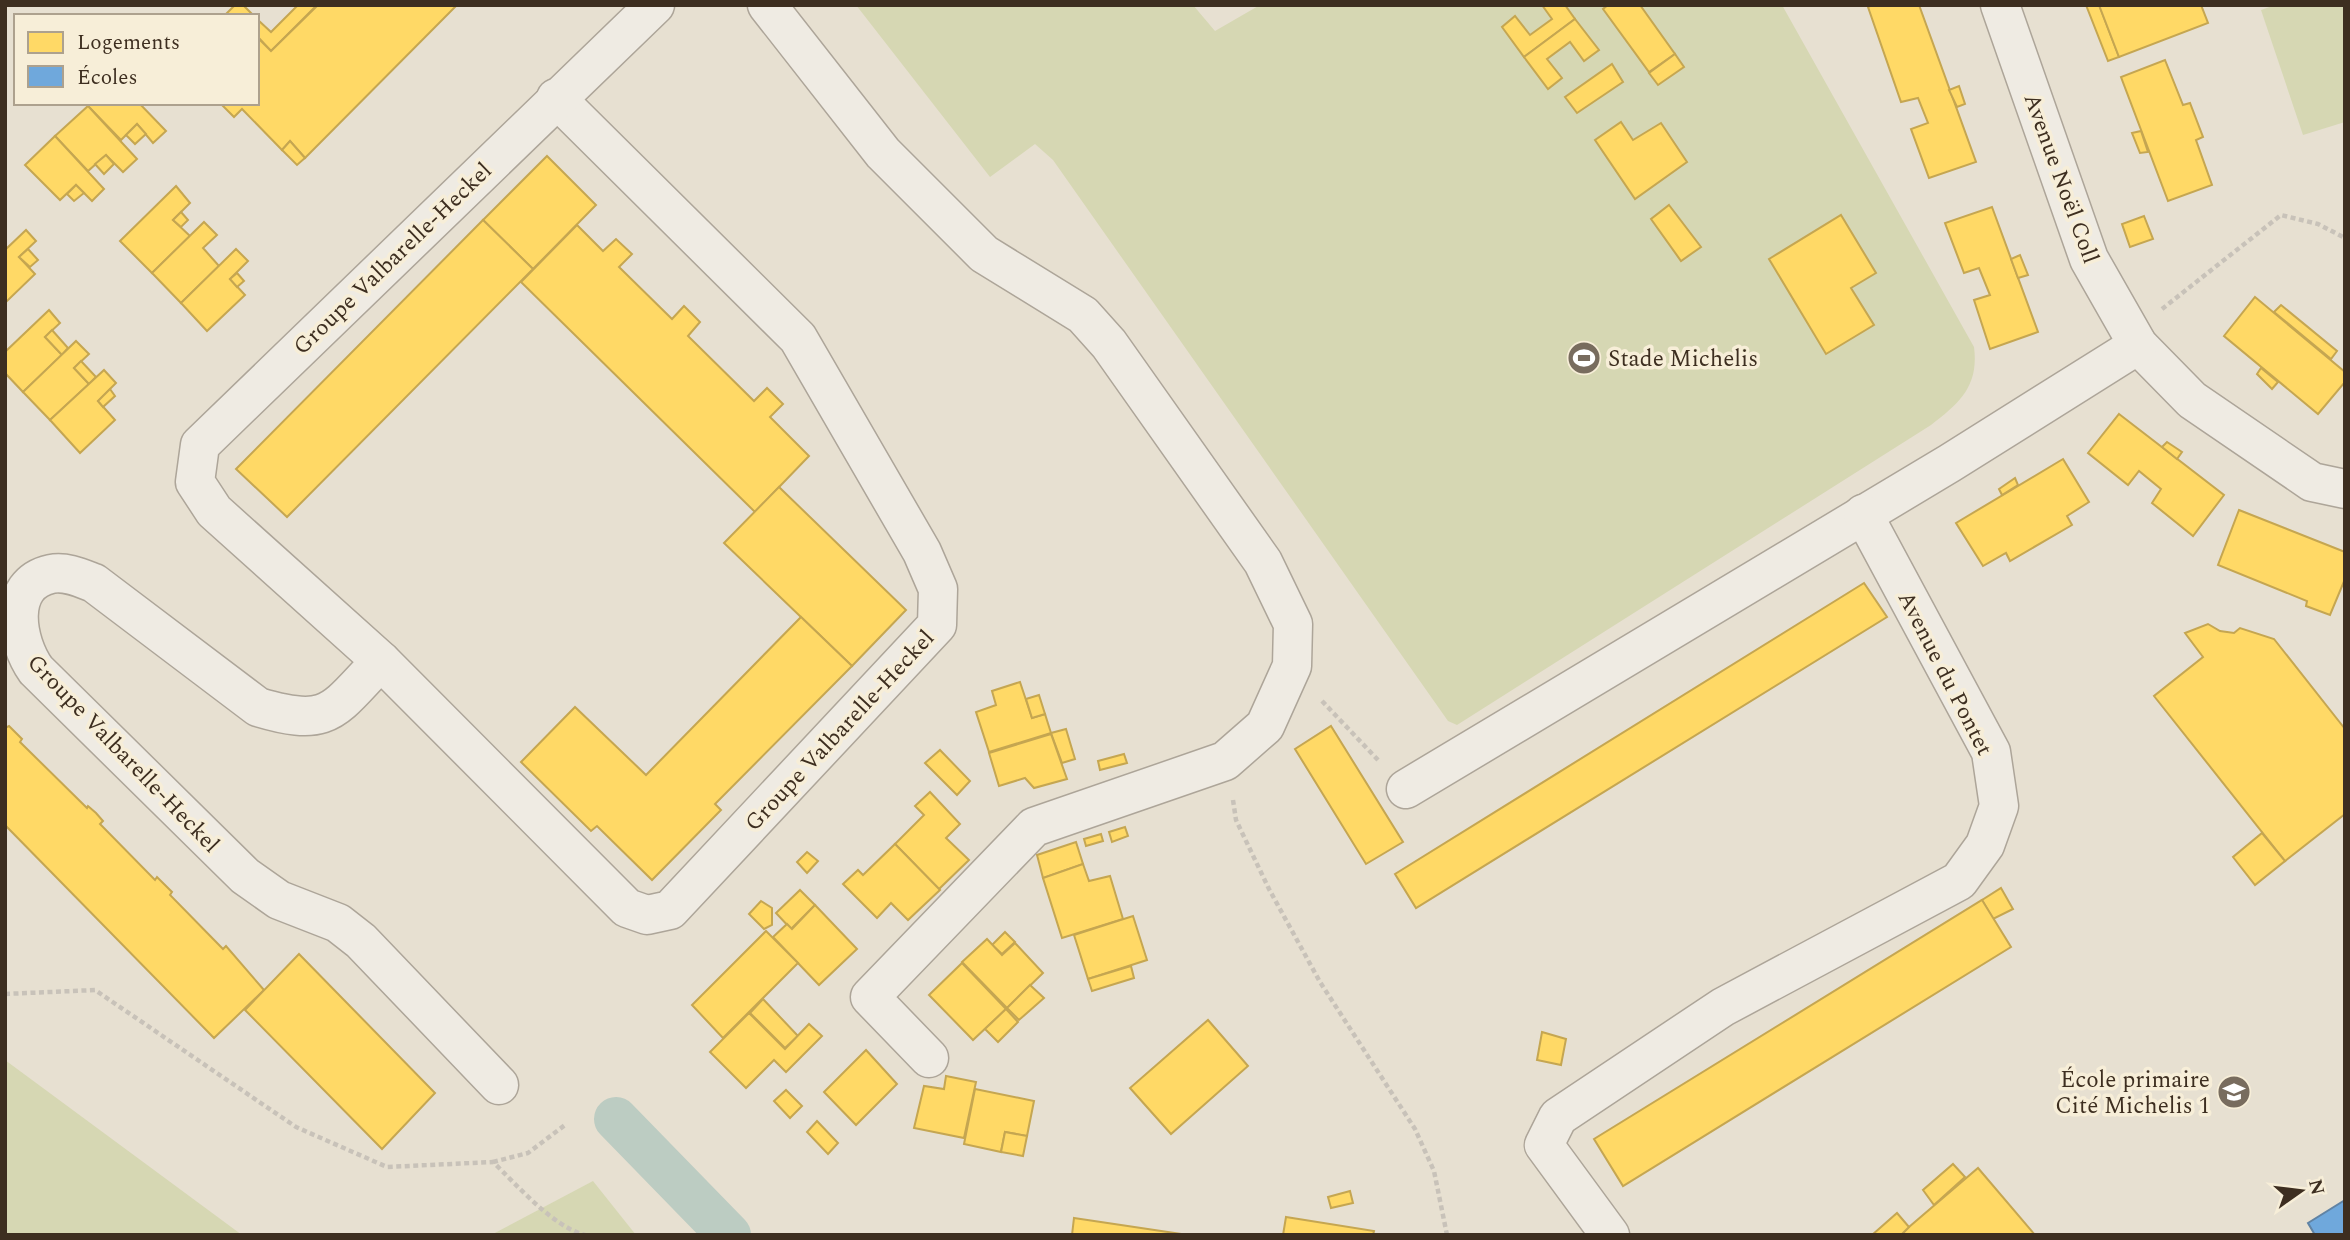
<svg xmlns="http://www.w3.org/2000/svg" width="2350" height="1240" font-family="Spectral,serif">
	<rect width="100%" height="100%" fill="#e7e0d1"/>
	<g fill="#d6d7b3">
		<path d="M856,5H1193L1215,31L1260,5H1782L1974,347C1979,386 1960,403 1931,425L1457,725L1448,721L1053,160L1035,144L990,177Z"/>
		<polygon points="2275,5 2345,5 2345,122 2303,135 2261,10"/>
		<polygon points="5,1060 242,1235 5,1235"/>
		<polygon points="593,1181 636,1235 491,1235"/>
	</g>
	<g fill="#ffd966" stroke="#c5a651" stroke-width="2">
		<polygon points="235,5 243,5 254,16 224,16"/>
		<polygon points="298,5 317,5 271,51 257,36 257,19 271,32"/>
		<polygon points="318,5 457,5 305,158 290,141 282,150 242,109 234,117 220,103 257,103 257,37 271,51"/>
		<polygon points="1542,5 1565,5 1575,19 1524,57 1502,27 1515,16 1530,35 1552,19"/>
		<polygon points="1608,5 1640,5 1675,54 1649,72 1603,9"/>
		<polygon points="1872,5 1919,5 1976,162 1929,178 1911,129 1928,123 1918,98 1901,102 1868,7"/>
		<polygon points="2086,5 2099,5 2119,57 2108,61"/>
		<polygon points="2099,5 2201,5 2208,23 2119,57"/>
		<polygon points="1575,19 1599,50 1584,61 1570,42 1547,59 1562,78 1548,89 1524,57"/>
		<polygon points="1675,54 1684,67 1658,85 1649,73"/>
		<polygon points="2165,60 2183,105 2190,103 2203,137 2196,140 2212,185 2168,201 2121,77"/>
		<polygon points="1612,64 1623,82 1577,113 1565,97"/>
		<polygon points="1959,86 1965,104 1957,107 1949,90"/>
		<polygon points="90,103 139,103 166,131 153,143 137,124 121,140 88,106"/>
		<polygon points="88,106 137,159 123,172 106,155 88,171 55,136"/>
		<polygon points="1621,122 1633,140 1661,123 1687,162 1635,199 1595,140"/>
		<polygon points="137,124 146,134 135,144 126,135"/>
		<polygon points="2141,131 2148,152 2140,153 2132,133"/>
		<polygon points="55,136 104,189 92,201 76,185 60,200 25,165"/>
		<polygon points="290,141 305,158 297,165 282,150"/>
		<polygon points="106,155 114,164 104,174 95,164"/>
		<polygon points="547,156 596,205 533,269 483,220"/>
		<polygon points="76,185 84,193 74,201 67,194"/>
		<polygon points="176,186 190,203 173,220 190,236 152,273 120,241"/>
		<polygon points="1669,205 1701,247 1681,261 1651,219"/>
		<polygon points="1992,207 2038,332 1990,349 1974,300 1990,295 1979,268 1964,273 1945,223"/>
		<polygon points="181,212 188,220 181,227 173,220"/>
		<polygon points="1841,215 1876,273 1851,288 1874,325 1826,354 1769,259"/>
		<polygon points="2144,216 2153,239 2130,247 2122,224"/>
		<polygon points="483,220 533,269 287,517 236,469"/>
		<polygon points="204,222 217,235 203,248 219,266 181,303 152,273"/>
		<polygon points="577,225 603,251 616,239 632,254 619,267 672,319 684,306 700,322 688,336 754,401 767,388 783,404 770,417 809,456 755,512 521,282"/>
		<polygon points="26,230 36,241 19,257 35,274 5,303 5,250"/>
		<polygon points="28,249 38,260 30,267 19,257"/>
		<polygon points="236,249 248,261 230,279 245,295 207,331 181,303"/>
		<polygon points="2020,255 2028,275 2018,278 2011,259"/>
		<polygon points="237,273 244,281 237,287 230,279"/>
		<polygon points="2255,297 2345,372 2345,382 2318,414 2224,336"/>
		<polygon points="2281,305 2337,351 2331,359 2274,312"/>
		<polygon points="49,310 60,323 45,337 62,355 23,392 5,373 5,352"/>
		<polygon points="52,330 68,348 62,355 45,337"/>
		<polygon points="76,341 89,354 74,368 89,384 50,420 23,392"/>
		<polygon points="81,361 96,377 89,384 74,368"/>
		<polygon points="2261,368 2278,382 2272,389 2257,374"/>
		<polygon points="104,370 116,383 98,401 115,420 80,453 50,420"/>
		<polygon points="110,389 115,396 103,407 98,401"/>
		<polygon points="2119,414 2224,495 2193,536 2152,503 2161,489 2139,471 2128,485 2088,453"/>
		<polygon points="2167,442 2182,452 2177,459 2162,447"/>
		<polygon points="2063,459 2089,502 2067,516 2072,525 2010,561 2006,553 1983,566 1956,523"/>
		<polygon points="2015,478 2018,485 2002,495 1999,489"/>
		<polygon points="779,487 906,610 852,666 724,543"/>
		<polygon points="2239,510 2345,552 2345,579 2330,615 2306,606 2307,601 2218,565"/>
		<polygon points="1864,583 1887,617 1416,908 1395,874"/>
		<polygon points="801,617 852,666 715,804 721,810 652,880 597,826 591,831 521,762 575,707 646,775"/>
		<polygon points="2208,624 2220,631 2234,633 2240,628 2274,639 2345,729 2345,814 2285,861 2154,696 2203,657 2185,633"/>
		<polygon points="1020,682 1032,718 1045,714 1051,733 989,752 976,712 996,705 992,691"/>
		<polygon points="1039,695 1045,714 1032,718 1026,699"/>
		<polygon points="9,726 22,739 20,742 87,808 88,806 96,813 103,821 100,824 155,880 157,877 172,892 170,895 223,949 226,946 264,990 214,1038 5,825 5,728"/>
		<polygon points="1331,726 1403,842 1366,864 1295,749"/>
		<polygon points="1066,729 1075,759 1062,763 1051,733"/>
		<polygon points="1051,734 1067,779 1034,788 1025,778 999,786 989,753"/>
		<polygon points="940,750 970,781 957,795 925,763"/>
		<polygon points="1124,754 1127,763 1100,770 1098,761"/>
		<polygon points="930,792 960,824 946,838 969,860 939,889 895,844 924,815 915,806"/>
		<polygon points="1125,827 1128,836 1112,842 1109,832"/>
		<polygon points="2262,833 2285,861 2255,885 2233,857"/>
		<polygon points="1101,834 1103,841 1086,846 1084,839"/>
		<polygon points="1076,842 1083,864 1043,878 1037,855"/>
		<polygon points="895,844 940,890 908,920 891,903 877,918 843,884 858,870 863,875"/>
		<polygon points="807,852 818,861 807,873 797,862"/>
		<polygon points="1083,864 1089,881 1110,876 1123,919 1062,938 1043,878"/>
		<polygon points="2001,888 2013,909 1993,919 1982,900"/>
		<polygon points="800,890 815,905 791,929 776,913"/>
		<polygon points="1982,900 2011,947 1623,1186 1594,1139"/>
		<polygon points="761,901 772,908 772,925 764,929 749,914"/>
		<polygon points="815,905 857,949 819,985 773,937 787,924 792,929"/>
		<polygon points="1133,916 1147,960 1088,979 1074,935"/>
		<polygon points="766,931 798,963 723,1038 692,1005"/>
		<polygon points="1005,932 1015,942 1002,954 992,945"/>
		<polygon points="987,939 1002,955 1015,943 1043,973 1007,1008 962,962"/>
		<polygon points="299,954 435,1093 382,1149 245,1010"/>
		<polygon points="962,963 1006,1009 973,1040 929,995"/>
		<polygon points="1131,966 1134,978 1092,991 1088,979"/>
		<polygon points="1030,985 1044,998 1019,1020 1007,1008"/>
		<polygon points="763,999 798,1036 785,1048 750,1013"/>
		<polygon points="1006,1009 1018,1022 998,1042 985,1029"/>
		<polygon points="749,1013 785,1049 809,1024 822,1036 786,1072 774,1060 746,1088 710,1052"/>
		<polygon points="1208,1020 1248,1066 1171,1134 1130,1088"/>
		<polygon points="1542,1032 1566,1039 1561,1065 1537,1060"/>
		<polygon points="866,1050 897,1084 856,1125 824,1092"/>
		<polygon points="946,1076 976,1082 964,1138 914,1128 924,1086 944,1089"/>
		<polygon points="975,1089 1034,1101 1027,1136 1005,1132 1001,1152 964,1144"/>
		<polygon points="786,1090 802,1106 790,1118 774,1101"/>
		<polygon points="817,1121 838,1143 828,1154 807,1132"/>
		<polygon points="1005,1132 1027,1136 1023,1156 1001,1152"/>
		<polygon points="1953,1164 1965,1177 1934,1205 1923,1190"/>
		<polygon points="1978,1168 2035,1235 1901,1235 1909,1227"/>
		<polygon points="1350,1191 1353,1203 1331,1208 1328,1197"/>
		<polygon points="1897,1213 1909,1227 1901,1235 1872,1235"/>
		<polygon points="1286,1217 1374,1231 1373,1235 1283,1235"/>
		<polygon points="1074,1218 1188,1235 1072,1235"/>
	</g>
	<polygon fill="#6fa8dc" stroke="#6083a4" stroke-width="2" points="2345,1200 2345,1235 2315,1235 2308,1223"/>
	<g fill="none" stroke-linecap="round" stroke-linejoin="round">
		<polyline stroke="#bcccc2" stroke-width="44" points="616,1119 729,1235"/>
		<defs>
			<g id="minor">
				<polyline points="767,5 883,153 984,254 1083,315 1109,344 1263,562 1293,624 1292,666 1265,726 1225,761 1034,827 870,997 929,1058"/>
				<polyline points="2000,5 2089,259 2138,345 2192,400 2312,482 2345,489"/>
				<polyline points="381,661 627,908 647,915 670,910 937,625 938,589 922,552 798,338 556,98"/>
				<polyline points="1406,789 1950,463 2138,345"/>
				<path d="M499,1085L361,941L338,923L279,900L245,876L36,670C16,642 5,584 51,574C66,571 81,578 94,583L258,707C331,729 333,710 381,661L214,511L195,482L200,445L655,5"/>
				<polyline points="1610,1235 1544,1145 1558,1117 1723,1007 1959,881 1985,845 1999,806 1991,752 1863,514"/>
			</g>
		</defs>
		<use href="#minor" stroke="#ada599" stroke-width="41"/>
		<g stroke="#c8c2b9" stroke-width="4.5" stroke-dasharray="5 3.5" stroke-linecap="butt">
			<polyline points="2162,309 2281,215 2318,224 2345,238"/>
			<polyline points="1322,701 1378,760"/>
			<polyline points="1233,800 1236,820 1269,889 1320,982 1415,1129 1434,1171 1447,1235"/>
			<path d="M5,994L95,990L296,1127L387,1167L493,1162C516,1184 553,1227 585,1235"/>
			<polyline points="493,1162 528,1153 565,1125"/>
		</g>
		<use href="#minor" stroke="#efebe3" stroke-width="38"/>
	</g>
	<defs>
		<symbol id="stadium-disc" viewBox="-11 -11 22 22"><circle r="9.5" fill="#786c5e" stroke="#f7eed8"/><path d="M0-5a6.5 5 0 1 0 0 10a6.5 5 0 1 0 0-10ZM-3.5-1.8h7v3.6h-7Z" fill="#fff"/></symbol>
		<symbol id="school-disc" viewBox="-11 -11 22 22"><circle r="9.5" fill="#786c5e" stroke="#f7eed8"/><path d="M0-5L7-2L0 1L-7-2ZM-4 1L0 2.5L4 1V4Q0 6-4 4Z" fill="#fff"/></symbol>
	</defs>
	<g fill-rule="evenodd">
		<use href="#stadium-disc" x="1565" y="339" width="38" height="38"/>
		<use href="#school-disc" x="2215" y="1073" width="38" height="38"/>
	</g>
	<g text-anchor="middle" stroke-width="7" stroke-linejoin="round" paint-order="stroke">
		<g font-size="23" fill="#3d2e20" stroke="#f7eed8">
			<text transform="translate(2062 178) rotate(70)" y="8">Avenue Noël Coll</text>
			<text transform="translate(392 258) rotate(-44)" y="8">Groupe Valbarelle-Heckel</text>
			<text transform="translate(1946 673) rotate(63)" y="8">Avenue du Pontet</text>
			<text transform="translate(839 730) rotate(-47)" y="8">Groupe Valbarelle-Heckel</text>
			<text transform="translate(124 753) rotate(46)" y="8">Groupe Valbarelle-Heckel</text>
		</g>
		<g font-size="23" fill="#3d2e20" stroke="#f7eed8" text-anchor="start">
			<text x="1608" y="366">Stade Michelis</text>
			<text x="2210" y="1087" text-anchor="end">École primaire<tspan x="2210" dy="26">Cité Michelis 1</tspan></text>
		</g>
	</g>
	<rect width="2350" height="1240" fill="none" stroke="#3d2e20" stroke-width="14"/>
	<rect x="14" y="14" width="245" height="91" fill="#f7eed8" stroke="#ada18e" stroke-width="2"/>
	<rect x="28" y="32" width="35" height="21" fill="#ffd966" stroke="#ada18e" stroke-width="2"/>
	<text x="77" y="49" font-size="21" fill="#3d2e20">Logements</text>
	<rect x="28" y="66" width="35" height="21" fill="#6fa8dc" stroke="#ada18e" stroke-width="2"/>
	<text x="77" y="84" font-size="21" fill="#3d2e20">Écoles</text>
	<g transform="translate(2301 1191) rotate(76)" stroke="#f7eed8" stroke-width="5" paint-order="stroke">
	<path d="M0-5L12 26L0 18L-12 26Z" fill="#3d2e20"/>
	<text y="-10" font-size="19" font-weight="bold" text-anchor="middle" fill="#3d2e20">N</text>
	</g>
</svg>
